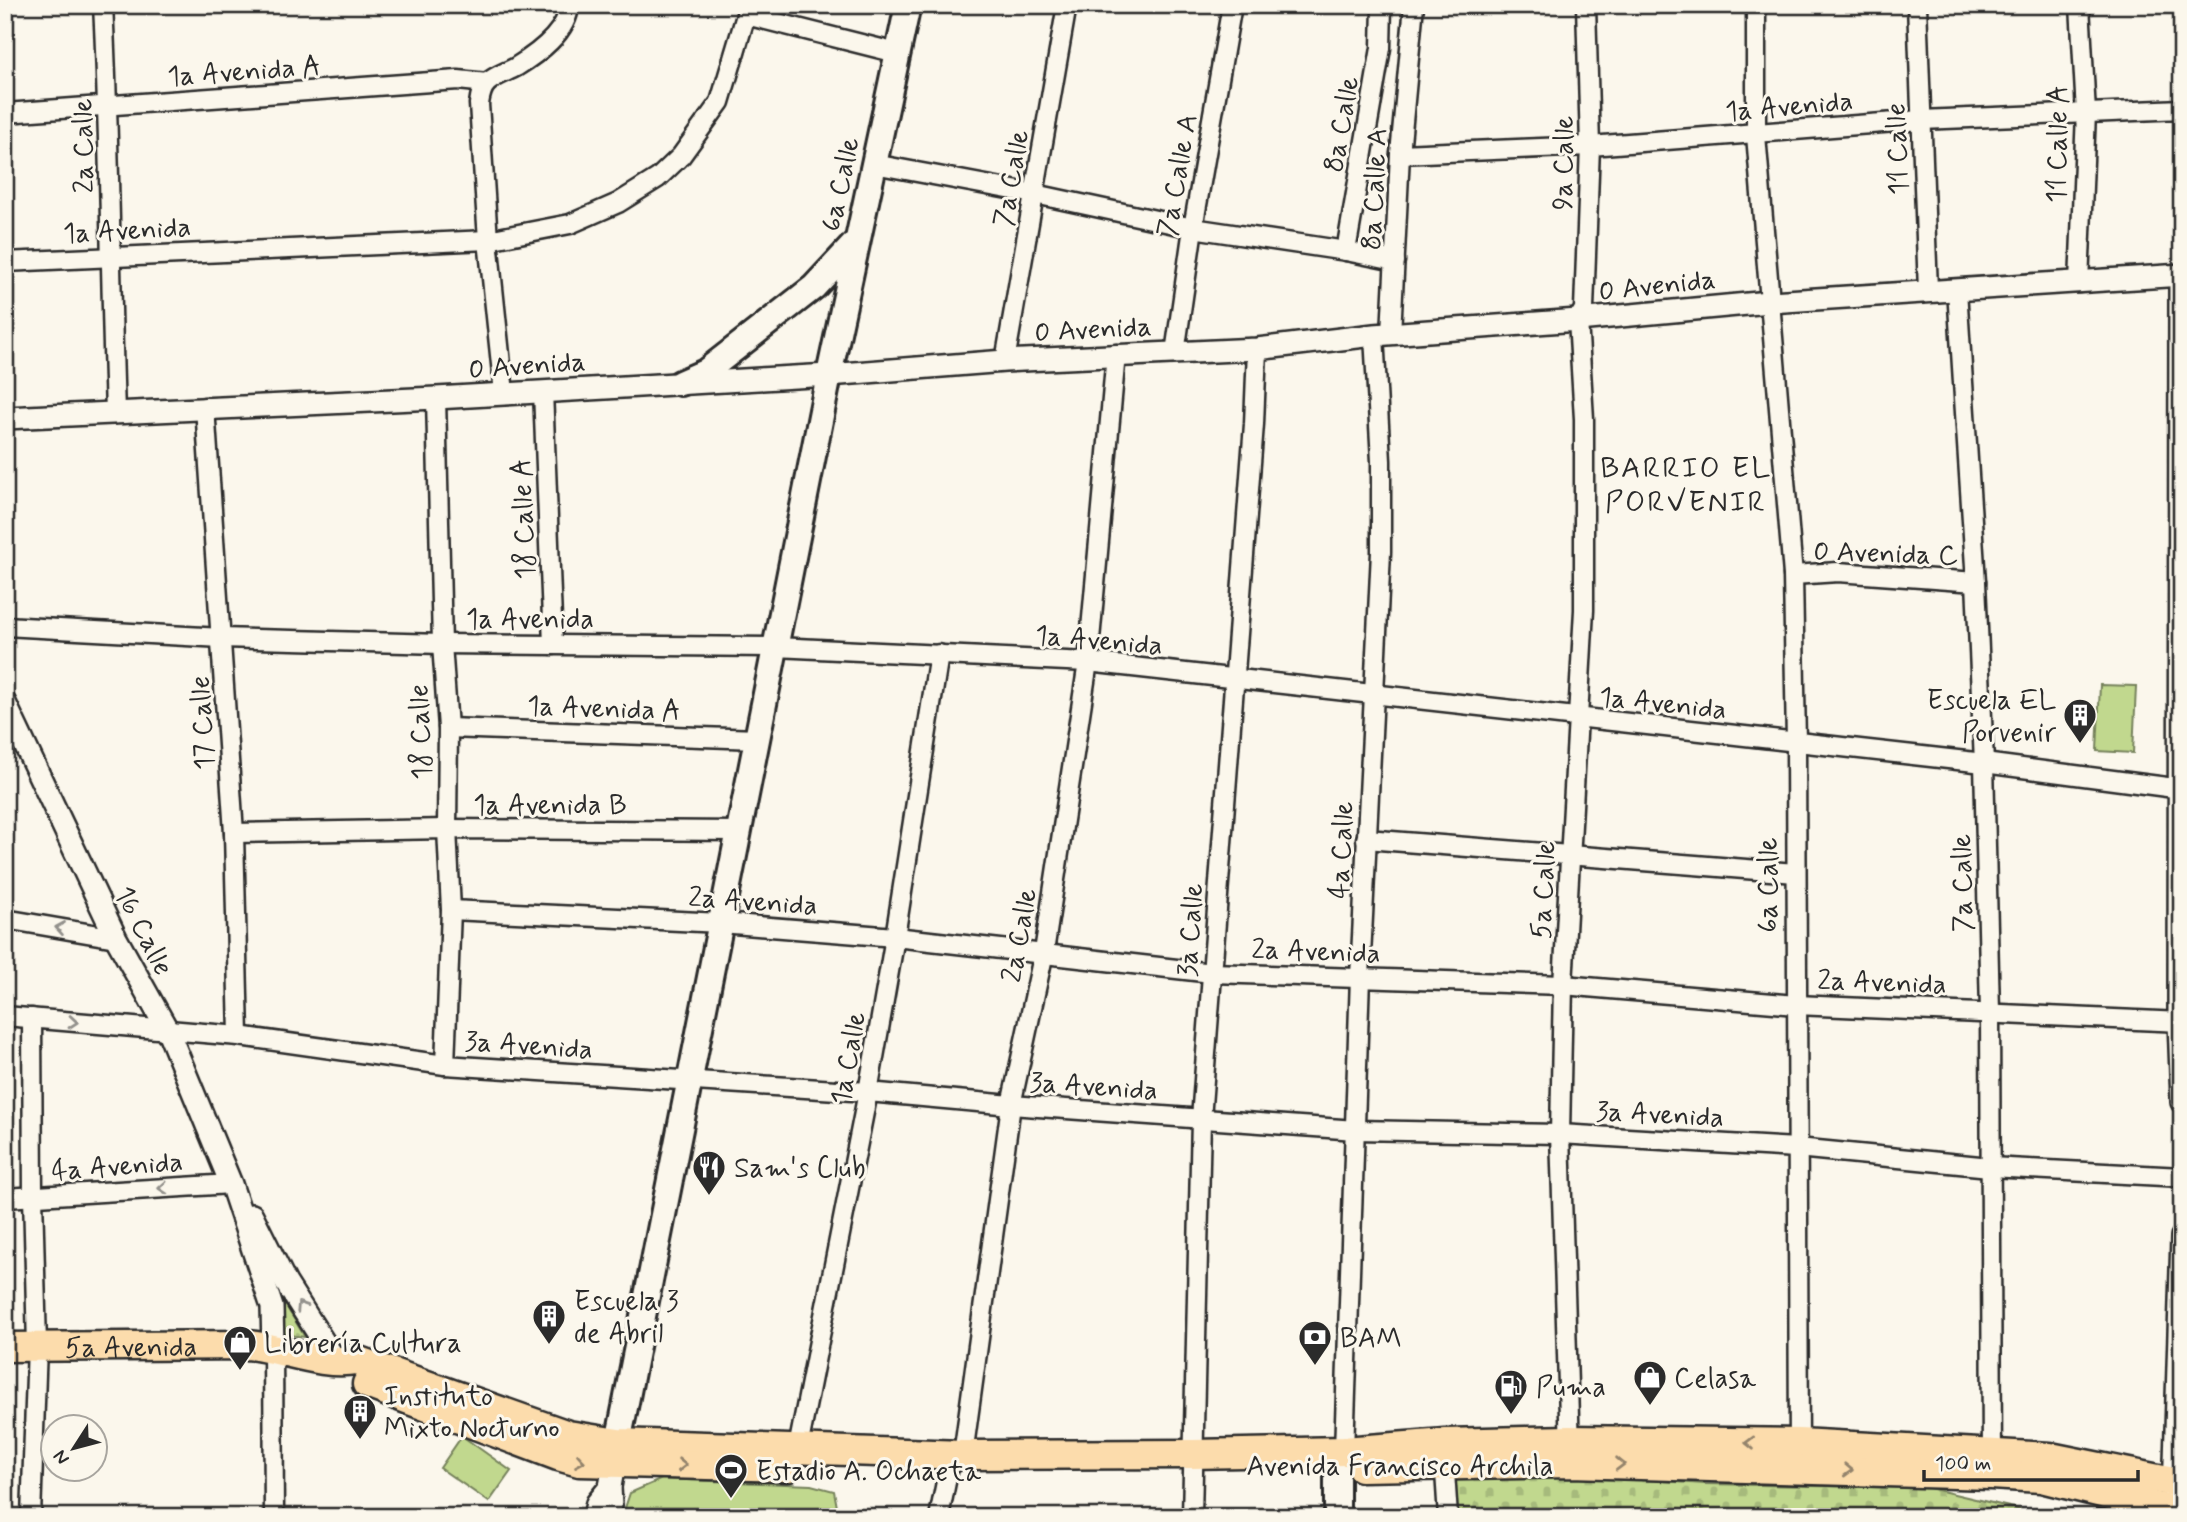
<svg xmlns="http://www.w3.org/2000/svg" width="2187" height="1522" font-family="Mynerve,sans-serif">
	<defs>
		<pattern id="cemetery-stones" width="16" height="16" patternUnits="userSpaceOnUse" patternTransform="scale(1.75)"><rect width="16" height="16" fill="#c1d88e"/><path d="M2 7V4a2 2 0 0 1 4 0v3zM10 15v-3a2 2 0 0 1 4 0v3z" fill="#a6ba7b"/></pattern>
		<pattern id="park-dots" width="8" height="8" patternUnits="userSpaceOnUse" patternTransform="scale(1.75)"><rect width="8" height="8" fill="#c1d88e"/><path d="M2 2h.1M6 6h.1" fill="none" stroke="#a6ba7b" stroke-width="1.8" stroke-linecap="round"/></pattern>
	</defs>
	<rect width="100%" height="100%" fill="#fbf7ec"/>
	<filter id="ink" filterUnits="userSpaceOnUse"><feTurbulence type="fractalNoise" baseFrequency=".0143" numOctaves="2"/><feDisplacementMap in="SourceGraphic" scale="14" xChannelSelector="R" yChannelSelector="G"/><feConvolveMatrix kernelMatrix="1 2 1 2 8 2 1 2 1" color-interpolation-filters="sRGB"/></filter>
	<g filter="url(#ink)">
		<g fill="#c1d88e" stroke="#76825c" stroke-width="2">
			<polygon points="2100,685 2136,686 2133,753 2097,751"/>
			<polygon points="462,1436 511,1471 489,1502 440,1468"/>
			<polygon points="662,1479 811,1485 834,1491 837,1507 836,1517 622,1517 630,1493"/>
		</g>
		<polygon fill="url(#cemetery-stones)" stroke="#76825c" stroke-width="2" points="1444,1466 1705,1484 1929,1488 2051,1517 1448,1517"/>
		<polygon fill="url(#park-dots)" stroke="#76825c" stroke-width="2" points="283,1301 305,1337 281,1334"/>
		<g fill="none" stroke-linecap="round" stroke-linejoin="round">
			<defs>
				<g id="minor">
					<path d="M103,5C110,140 110,276 115,411"/>
					<polyline points="1756,5 1756,135 1793,575 1796,743 1799,1453"/>
					<polyline points="1917,5 1928,290"/>
					<polyline points="746,15 897,53"/>
					<polyline points="5,113 458,80 487,83"/>
					<polyline points="1400,154 1590,146 1921,120 2182,109"/>
					<polyline points="874,164 1035,194 1193,228 1346,251 1395,261"/>
					<polyline points="1346,251 1381,48 1382,5"/>
					<polyline points="5,262 488,240 570,224 618,203 658,178 681,156 720,102 749,5"/>
					<polyline points="2079,283 2086,113 2080,5"/>
					<polyline points="1957,290 1976,582 1984,763 1990,1012 1992,1462"/>
					<polyline points="1391,334 1400,154 1414,5"/>
					<polyline points="1175,353 1193,228 1232,5"/>
					<polyline points="1005,361 1067,5"/>
					<polyline points="543,391 553,645"/>
					<path d="M504,393L488,240L479,104C480,97 481,89 487,83C494,76 507,72 516,67C537,54 568,32 569,5"/>
					<polyline points="436,398 442,644 448,728 447,829 451,910 445,1065"/>
					<polyline points="205,407 234,833 239,1036"/>
					<polyline points="1793,575 1838,572 1976,582"/>
					<polyline points="5,626 222,638 442,644 776,647 1088,662 1984,763 2182,789"/>
					<polyline points="448,728 757,739"/>
					<polyline points="234,833 447,829 739,831"/>
					<polyline points="1366,839 1796,873"/>
					<polyline points="451,910 721,923 895,937 1212,973 1563,985 1796,1005 2182,1022"/>
					<polyline points="5,919 116,938"/>
					<polyline points="5,1016 239,1036 445,1065 868,1092 1011,1105 1356,1130 1560,1134 1797,1148 1990,1167 2182,1177"/>
					<polyline points="5,1198 231,1184"/>
					<polyline points="273,1347 274,1517"/>
					<polyline points="1570,1448 1560,1134 1563,985 1584,610 1584,419 1578,320 1584,309 1590,146 1586,5"/>
					<polyline points="1344,1451 1360,977 1381,552 1381,461 1374,335"/>
					<polyline points="1444,1457 1448,1517"/>
					<polyline points="796,1458 868,1092 895,937 939,654"/>
					<polyline points="31,1517 37,1346 33,1196 32,1018"/>
					<polyline points="939,1517 949,1467 963,1455 1011,1105 1044,952 1088,662 1116,354"/>
					<polyline points="1192,1517 1201,1119 1254,424 1257,349"/>
				</g>
				<g id="tertiary">
					<polyline points="2180,275 2179,1021 2182,1102"/>
					<polyline points="5,418 436,398 829,375 1005,361 1257,349 1374,335 1578,320 1769,302 2182,275"/>
					<polyline points="5,703 116,938 168,1031 231,1184 272,1307 273,1347"/>
					<polyline points="252,1215 286,1283 337,1363"/>
					<polyline points="2174,1494 2182,1237"/>
					<polyline points="594,1517 597,1503 610,1487"/>
					<polyline points="609,1517 611,1505 610,1487 614,1464"/>
				</g>
				<g id="secondary">
					<polyline points="680,383 705,372 814,287 856,242"/>
					<polyline points="614,1463 829,375 908,5"/>
					<polyline points="1337,1517 1337,1467 1344,1451"/>
				</g>
				<g id="primary">
					<path id="s1" d="M5,1347L248,1345C283,1348 320,1366 356,1360L568,1435L618,1443L963,1455L1193,1454L1344,1451L1445,1443L1569,1440L1799,1443L2050,1457L2173,1482L2182,1486"/>
					<polyline points="367,1384 558,1456 579,1462 788,1467"/>
					<polyline points="1361,1467 1571,1463 1991,1475 2041,1478 2182,1513"/>
				</g>
			</defs>
			<use href="#minor" stroke="#2b2b2b" stroke-width="23"/>
			<use href="#tertiary" stroke="#2b2b2b" stroke-width="26"/>
			<use href="#secondary" stroke="#2b2b2b" stroke-width="30"/>
			<use href="#primary" stroke="#2b2b2b" stroke-width="33"/>
			<use href="#minor" stroke="#fbf7ec" stroke-width="18"/>
			<use href="#tertiary" stroke="#fbf7ec" stroke-width="21"/>
			<use href="#secondary" stroke="#fbf7ec" stroke-width="24"/>
			<use href="#primary" stroke="#fcdcac" stroke-width="28"/>
		</g>
		<defs><path id="oneway-chevron" d="M-2-3.5L2.5 0L-2 3.5" fill="none" stroke-width="1.6" stroke-linecap="round" stroke-linejoin="round" transform="scale(1.75)"/></defs>
		<g stroke="#93918c">
			<use href="#oneway-chevron" transform="translate(60 928) rotate(-170)"/>
			<use href="#oneway-chevron" transform="translate(73 1022) rotate(5)"/>
			<use href="#oneway-chevron" transform="translate(163 1188) rotate(176)"/>
			<use href="#oneway-chevron" transform="translate(301 1306) rotate(-123)"/>
		</g>
		<g stroke="#94846c">
			<use href="#oneway-chevron" transform="translate(1750 1443) rotate(-179)"/>
			<use href="#oneway-chevron" transform="translate(580 1461) rotate(9)"/>
			<use href="#oneway-chevron" transform="translate(1620 1464) rotate(1)"/>
			<use href="#oneway-chevron" transform="translate(682 1465) rotate(1)"/>
			<use href="#oneway-chevron" transform="translate(1848 1470) rotate(2)"/>
		</g>
	</g>
	<defs>
		<symbol id="building-pin" viewBox="-11 -11 22 30"><path d="M0 17L-7.5 6A9.5 9.5 0 1 1 7.5 6Z" fill="#2b2b2b" stroke="#fbf7ec"/><path d="M-4-6H4V6H1V3H-1V6H-4ZM-2.5-4.3h1.7v1.8h-1.7ZM.8-4.3h1.7v1.8H.8ZM-2.5-1h1.7V.8h-1.7ZM.8-1h1.7V.8H.8Z" fill="#fff"/></symbol>
		<symbol id="restaurant-pin" viewBox="-11 -11 22 30"><path d="M0 17L-7.5 6A9.5 9.5 0 1 1 7.5 6Z" fill="#2b2b2b" stroke="#fbf7ec"/><path d="M-5-6h1v4h1v-4h1v4h1v-4h1v5L-1.5 .5V6h-2V.5L-5-1ZM5-6V6H3V1.5H1.5Q1.5-4 5-6Z" fill="#fff"/></symbol>
		<symbol id="bank-pin" viewBox="-11 -11 22 30"><path d="M0 17L-7.5 6A9.5 9.5 0 1 1 7.5 6Z" fill="#2b2b2b" stroke="#fbf7ec"/><path d="M-6-4H6V4H-6ZM0-2.3a2.3 2.3 0 1 0 0 4.6a2.3 2.3 0 1 0 0-4.6Z" fill="#fff"/></symbol>
		<symbol id="shop-pin" viewBox="-11 -11 22 30"><path d="M0 17L-7.5 6A9.5 9.5 0 1 1 7.5 6Z" fill="#2b2b2b" stroke="#fbf7ec"/><path d="M-5-2.5h2.3a2.7 3.5 0 0 1 5.4 0H5L5.5 6h-11ZM-1.5-2.5h3a1.5 2.3 0 0 0-3 0Z" fill="#fff"/></symbol>
		<symbol id="fuel-pin" viewBox="-11 -11 22 30"><path d="M0 17L-7.5 6A9.5 9.5 0 1 1 7.5 6Z" fill="#2b2b2b" stroke="#fbf7ec"/><path d="M-5.5-6h7V0h2V4h1.3V-2.5L3-4.5l.8-.8L6-3V5H2.5V1h-1V6h-7ZM-4.2-4.7v3.2H.2V-4.7Z" fill="#fff"/></symbol>
		<symbol id="stadium-pin" viewBox="-11 -11 22 30"><path d="M0 17L-7.5 6A9.5 9.5 0 1 1 7.5 6Z" fill="#2b2b2b" stroke="#fbf7ec"/><path d="M0-5a6.5 5 0 1 0 0 10a6.5 5 0 1 0 0-10ZM-3.5-1.8h7v3.6h-7Z" fill="#fff"/></symbol>
	</defs>
	<g fill-rule="evenodd">
		<use href="#building-pin" x="2061" y="696" width="38" height="52"/>
		<use href="#restaurant-pin" x="690" y="1148" width="38" height="52"/>
		<use href="#building-pin" x="530" y="1297" width="38" height="52"/>
		<use href="#bank-pin" x="1296" y="1318" width="38" height="52"/>
		<use href="#shop-pin" x="221" y="1323" width="38" height="52"/>
		<use href="#shop-pin" x="1631" y="1358" width="38" height="52"/>
		<use href="#fuel-pin" x="1492" y="1367" width="38" height="52"/>
		<use href="#building-pin" x="341" y="1392" width="38" height="52"/>
		<use href="#stadium-pin" x="712" y="1451" width="38" height="52"/>
	</g>
	<g text-anchor="middle" stroke-width="6" stroke-linejoin="round" paint-order="stroke">
		<g font-size="28" fill="#2b2b2b" stroke="#fbf7ec">
			<text transform="translate(244 70) rotate(-4)" y="10">1a Avenida A</text>
			<text transform="translate(1789 105) rotate(-5)" y="10">1a Avenida</text>
			<text transform="translate(1340 124) rotate(-80)" y="10">8a Calle</text>
			<text transform="translate(2056 144) rotate(-89)" y="10">11 Calle A</text>
			<text transform="translate(82 146) rotate(-91)" y="10">2a Calle</text>
			<text transform="translate(1896 149) rotate(-92)" y="10">11 Calle</text>
			<text transform="translate(1562 163) rotate(-89)" y="10">9a Calle</text>
			<text transform="translate(1176 175) rotate(-80)" y="10">7a Calle A</text>
			<text transform="translate(1010 178) rotate(-80)" y="10">7a Calle</text>
			<text transform="translate(839 184) rotate(-78)" y="10">6a Calle</text>
			<text transform="translate(1373 189) rotate(-87)" y="10">8a Calle A</text>
			<text transform="translate(127 229) rotate(-3)" y="10">1a Avenida</text>
			<text transform="translate(1657 284) rotate(-6)" y="10">0 Avenida</text>
			<text transform="translate(1093 328) rotate(-3)" y="10">0 Avenida</text>
			<text transform="translate(527 364) rotate(-4)" y="10">0 Avenida</text>
			<text transform="translate(522 519) rotate(-92)" y="10">18 Calle A</text>
			<text transform="translate(1886 552) rotate(2)" y="10">0 Avenida C</text>
			<text x="530" y="628">1a Avenida</text>
			<text transform="translate(1099 639) rotate(5)" y="10">1a Avenida</text>
			<text transform="translate(1663 702) rotate(6)" y="10">1a Avenida</text>
			<text transform="translate(604 707) rotate(2)" y="10">1a Avenida A</text>
			<text transform="translate(201 723) rotate(-93)" y="10">17 Calle</text>
			<text transform="translate(419 732) rotate(-92)" y="10">18 Calle</text>
			<text x="550" y="814">1a Avenida B</text>
			<text transform="translate(1340 850) rotate(-87)" y="10">4a Calle</text>
			<text transform="translate(1961 883) rotate(-91)" y="10">7a Calle</text>
			<text transform="translate(1767 885) rotate(-90)" y="10">6a Calle</text>
			<text transform="translate(1542 890) rotate(-87)" y="10">5a Calle</text>
			<text transform="translate(753 900) rotate(4)" y="10">2a Avenida</text>
			<text transform="translate(145 930) rotate(63)" y="10">16 Calle</text>
			<text transform="translate(1189 930) rotate(-86)" y="10">3a Calle</text>
			<text transform="translate(1018 935) rotate(-80)" y="10">2a Calle</text>
			<text transform="translate(1316 950) rotate(2)" y="10">2a Avenida</text>
			<text transform="translate(1882 981) rotate(2)" y="10">2a Avenida</text>
			<text transform="translate(529 1044) rotate(4)" y="10">3a Avenida</text>
			<text transform="translate(847 1058) rotate(-80)" y="10">1a Calle</text>
			<text transform="translate(1094 1085) rotate(4)" y="10">3a Avenida</text>
			<text transform="translate(1660 1113) rotate(3)" y="10">3a Avenida</text>
			<text transform="translate(117 1165) rotate(-4)" y="10">4a Avenida</text>
			<text dy="10" stroke="none"><textPath href="#s1" startOffset="126">5a Avenida</textPath></text>
			<text x="1400" y="1475">Avenida Francisco Archila</text>
		</g>
		<g font-size="28" fill="#2b2b2b" stroke="#fbf7ec" text-anchor="start">
			<text x="2056" y="709" text-anchor="end">Escuela EL<tspan x="2056" dy="32">Porvenir</tspan></text>
			<text x="734" y="1177">Sam's Club</text>
			<text x="574" y="1310">Escuela 3<tspan x="574" dy="32">de Abril</tspan></text>
			<text x="1340" y="1347">BAM</text>
			<text x="264" y="1352">Librería Cultura</text>
			<text x="1674" y="1387">Celasa</text>
			<text x="1536" y="1396">Puma</text>
			<text x="384" y="1405">Instituto<tspan x="384" dy="32">Mixto Nocturno</tspan></text>
			<text x="756" y="1480">Estadio A. Ochaeta</text>
		</g>
		<g font-size="30" letter-spacing="2" fill="#2b2b2b" stroke="#fbf7ec">
			<text x="1686" y="477">BARRIO EL<tspan x="1686" dy="34">PORVENIR</tspan></text>
		</g>
	</g>
	<rect width="2187" height="1522" fill="none" stroke="#fbf7ec" stroke-width="28"/>
	<rect x="14" y="14" width="2159" height="1494" fill="none" stroke="#2b2b2b" stroke-width="2.5" filter="url(#ink)"/>
	<g transform="translate(74 1448) rotate(234)"><circle r="33" fill="#fbf7ec" stroke="#a8a59f" stroke-width="2"/>
	<path d="M0-5L12 26L0 18L-12 26Z" fill="#2b2b2b"/>
	<text y="-10" font-size="19" font-weight="bold" text-anchor="middle" fill="#2b2b2b">N</text>
	</g>
	<path d="M1924 1470v10h214v-10" fill="none" stroke="#2b2b2b" stroke-width="3.5"/>
	<text x="1935" y="1470" font-size="21" fill="#2b2b2b" stroke="#fbf7ec" stroke-width="5" paint-order="stroke">100 m</text>
</svg>
